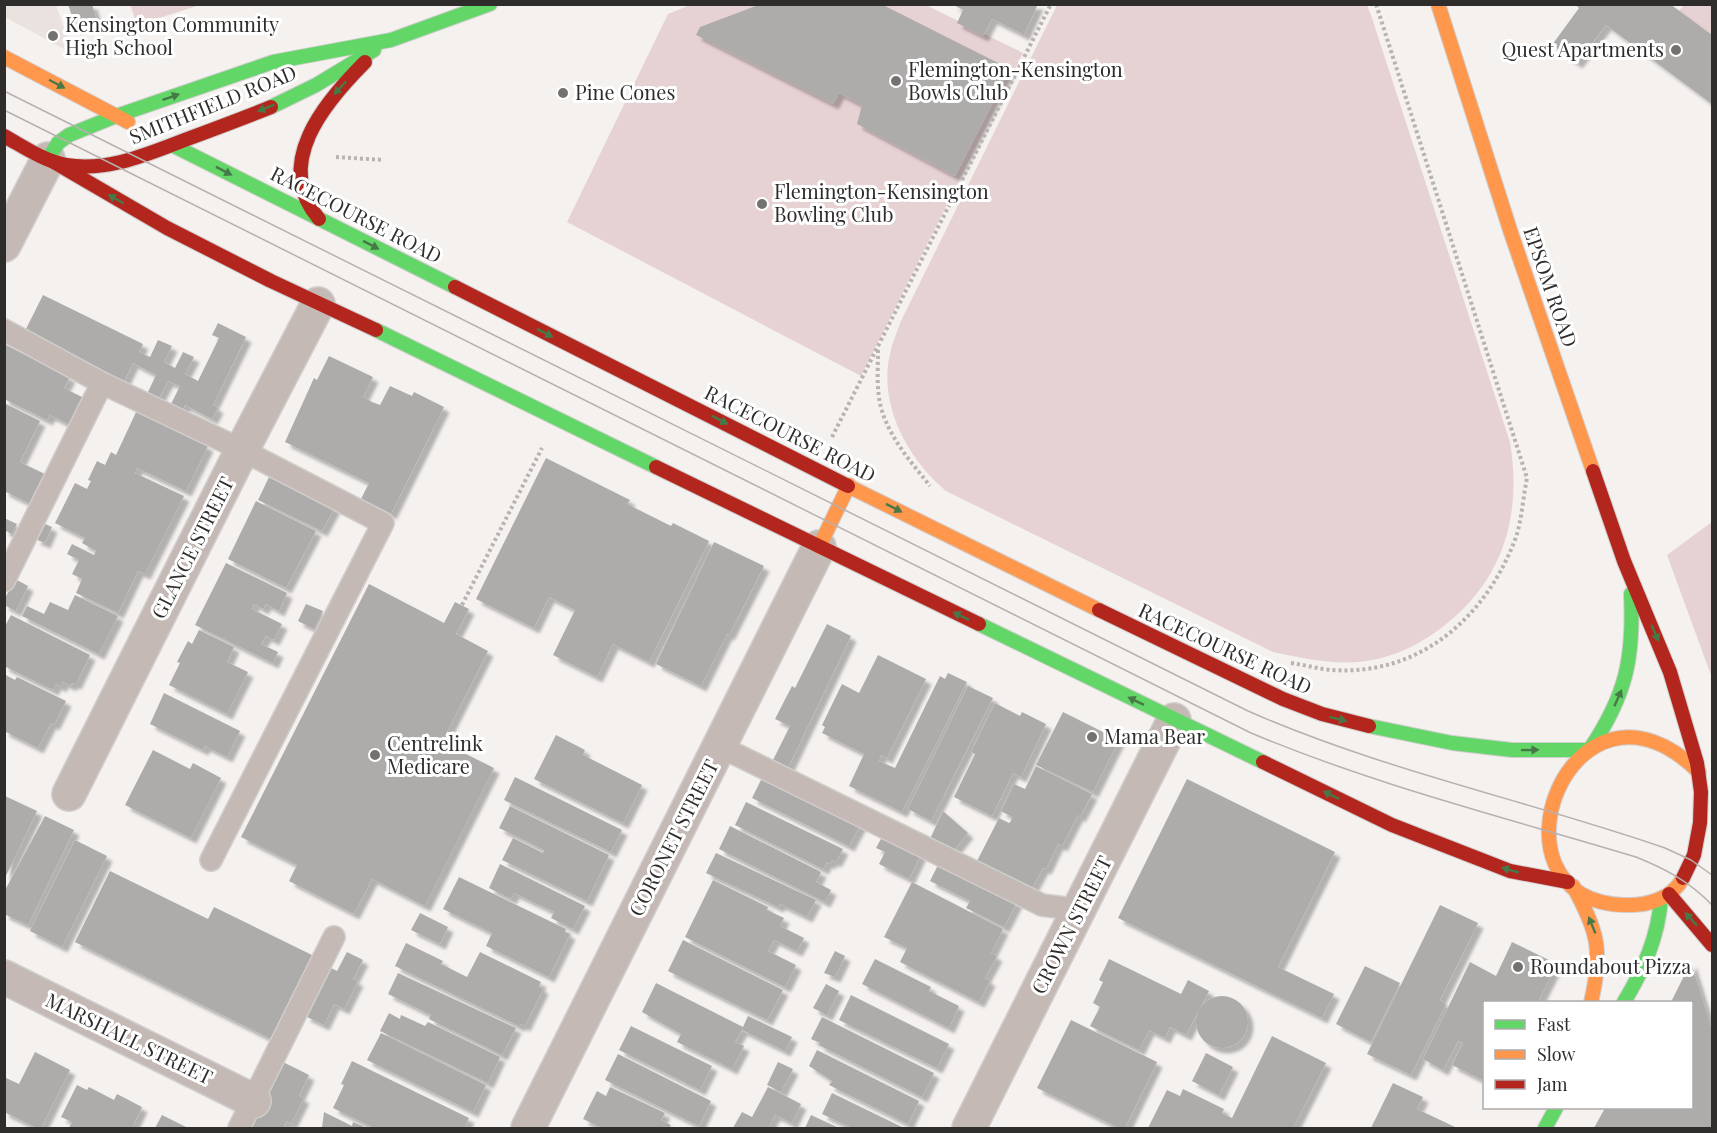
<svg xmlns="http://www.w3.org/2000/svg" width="1717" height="1133" font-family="'Playfair Display',serif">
	<defs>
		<filter id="shadow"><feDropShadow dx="5.5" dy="5.5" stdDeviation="1.5" flood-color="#0004"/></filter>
	</defs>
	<rect width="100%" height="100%" fill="#f4f1ef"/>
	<polygon fill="#e9e2de" points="4,5 56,5 73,54 5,17"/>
	<g fill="#e7d2d3">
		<polygon points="130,4 200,4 200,5 137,25"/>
		<polygon points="690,5 926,5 1023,53 861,376 567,222 668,14"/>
		<path d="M1057,5H1367L1372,18L1510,442C1522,514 1504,579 1445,625C1420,645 1391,659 1358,662C1329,664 1301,658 1273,652L946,491C908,459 878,405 890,354C892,343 897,333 900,323Z"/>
		<polygon points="1684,5 1712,5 1712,35 1679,11"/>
		<polygon points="1712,522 1712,678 1667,555"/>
	</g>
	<g fill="#aeacab" filter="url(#shadow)">
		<polygon points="68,4 92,4 97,21 76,29"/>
		<polygon points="761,4 881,4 1010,69 955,176 857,124 862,105 839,93 833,104 696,35 700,27"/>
		<polygon points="952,4 1038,4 1024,35 992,19 983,36 957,23 963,10"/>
		<polygon points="1575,4 1670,4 1712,35 1712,104 1606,25 1577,63 1552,45 1579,8"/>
		<polygon points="43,295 143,344 139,352 150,357 158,340 172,346 164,362 175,368 183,352 194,357 185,374 198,381 219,338 212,335 218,323 246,337 213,405 218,408 212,419 185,405 183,410 171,404 180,386 168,381 159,398 148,392 156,375 133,363 123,384 23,335"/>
		<polygon points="4,344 70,377 64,388 90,401 76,428 50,415 47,420 4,399"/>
		<polygon points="329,356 373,377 363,397 372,402 380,405 390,386 412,396 414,392 444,407 391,514 361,499 369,483 285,442 314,378 317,380"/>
		<polygon points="4,403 40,421 20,462 49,476 35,506 4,491"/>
		<polygon points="137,410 208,446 186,491 137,468 135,473 184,496 145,574 138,571 118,613 76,593 82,579 72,574 79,560 67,554 72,544 94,555 96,551 82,543 85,538 55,523 75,483 87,489 91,481 88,480 97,461 105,465 111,452 116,455"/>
		<polygon points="546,458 630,500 627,504 671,526 673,523 709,541 649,662 613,644 597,677 553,655 575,610 549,597 534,628 476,599"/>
		<polygon points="270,475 335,507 322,531 258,500"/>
		<polygon points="256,501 316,531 286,588 228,559"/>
		<polygon points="4,518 17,524 12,534 4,530"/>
		<polygon points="43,523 52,527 45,543 35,539"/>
		<polygon points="714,542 764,566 729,635 727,634 701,686 656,664"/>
		<polygon points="226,563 287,593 279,611 266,604 263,609 254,604 252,609 282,624 274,640 266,636 261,644 278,652 273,663 195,625"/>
		<polygon points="15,579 28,586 16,611 4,605 4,600"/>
		<polygon points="369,584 444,623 455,602 469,609 456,634 488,651 442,742 494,768 425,906 372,879 354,914 289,881 297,865 241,837"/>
		<polygon points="75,595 118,616 99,654 22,616 27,606 44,614 50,602 68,610"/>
		<polygon points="306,604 323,611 314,629 298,621"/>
		<polygon points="11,615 90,655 76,684 72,683 71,686 63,682 61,687 56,684 53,690 4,666 4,628"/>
		<polygon points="827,624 851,636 786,772 771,764 790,726 775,719 792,686 795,688"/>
		<polygon points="199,630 234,647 227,662 248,672 227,714 169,685 180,663 177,662 188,641 192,644"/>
		<polygon points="878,655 926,679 887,758 881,755 879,761 895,768 940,676 945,679 948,673 967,682 902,812 849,786 864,754 822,733 825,727 822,725 842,684 859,693"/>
		<polygon points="4,674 15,680 17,677 66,701 54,725 51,723 38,748 4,731"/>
		<polygon points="968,686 993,698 931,821 908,809"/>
		<polygon points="164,693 240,731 227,757 205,746 203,750 150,724"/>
		<polygon points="995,703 1020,716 1022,712 1046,724 1021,777 1013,773 992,816 954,797 975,754 971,752"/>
		<polygon points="1063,712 1119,740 1093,792 1036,765"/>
		<polygon points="556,735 585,750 583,755 642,785 623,823 534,779"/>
		<polygon points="153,750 190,769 193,763 221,778 191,838 125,805"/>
		<polygon points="1036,766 1092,794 1080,817 1078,815 1062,846 1058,844 1046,869 1043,868 1030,892 975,865 999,818 1009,823 1011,821 1012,817 1001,811 1014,784 1025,789"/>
		<polygon points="515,777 622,830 611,852 504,800"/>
		<polygon points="767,777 861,824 849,846 752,798 761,780 765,781"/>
		<polygon points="1187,779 1335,852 1278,967 1334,994 1322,1018 1118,918"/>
		<polygon points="5,796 37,811 5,878"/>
		<polygon points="746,802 843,849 836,862 832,860 830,864 827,862 823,869 735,825"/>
		<polygon points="510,806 609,855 587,901 502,860 513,838 543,853 544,850 499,828"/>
		<polygon points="943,811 968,833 952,853 929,841"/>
		<polygon points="45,816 74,830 28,925 4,914 4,892"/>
		<polygon points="730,826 821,872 816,882 831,890 825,902 719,849"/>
		<polygon points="883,835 921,854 909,879 879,864 885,852 876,848"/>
		<polygon points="75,840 107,856 62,947 30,931"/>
		<polygon points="716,853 816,900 807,917 780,904 778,907 706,873"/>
		<polygon points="500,864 585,906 573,929 551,918 554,912 514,893 511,899 489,888"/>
		<polygon points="938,865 1017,902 1004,927 966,908 970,901 930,881"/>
		<polygon points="110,871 208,919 214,907 312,955 271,1039 75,942"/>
		<polygon points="459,877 566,929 565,932 570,934 549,977 486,946 492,933 443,909"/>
		<polygon points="713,880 768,907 767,910 784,918 780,926 804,938 797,951 774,940 768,951 796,965 785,987 685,937"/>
		<polygon points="912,882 1003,929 991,953 997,956 985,978 990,981 979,1002 900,962 907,948 884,937"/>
		<polygon points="1440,905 1478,923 1440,1000 1446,1004 1411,1075 1367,1054"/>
		<polygon points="420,913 448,927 440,944 411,930"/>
		<polygon points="683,940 783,990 767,1020 668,971"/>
		<polygon points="1512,942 1557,964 1538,1002 1484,1002 1484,1081 1452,1065 1463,1043 1458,1041 1443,1070 1423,1059 1470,962 1496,976"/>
		<polygon points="406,943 443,961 441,964 467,977 480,952 541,982 539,986 543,989 525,1026 521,1024 519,1026 395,966"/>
		<polygon points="835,951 845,956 835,977 824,973"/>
		<polygon points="347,952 363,960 353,979 358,981 344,1009 334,1004 324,1025 305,1016 329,967 337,971"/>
		<polygon points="875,959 931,987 929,991 959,1006 949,1028 862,984"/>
		<polygon points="1109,959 1181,994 1188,980 1209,991 1186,1035 1170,1027 1165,1038 1149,1030 1139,1050 1090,1026 1100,1007 1093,1003 1103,982 1099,980"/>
		<polygon points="1691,962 1712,1030 1712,1128 1594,1128 1605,1108 1692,1107 1692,1002 1671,1002"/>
		<polygon points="1365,966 1400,983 1371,1042 1336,1024"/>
		<polygon points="398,973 516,1028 502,1055 429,1019 431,1015 388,994"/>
		<polygon points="656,983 743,1027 748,1016 792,1037 785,1051 742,1030 735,1042 744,1046 732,1069 677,1042 681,1034 642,1012"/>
		<polygon points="826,984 839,991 827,1015 813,1008"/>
		<polygon points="851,995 949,1044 937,1068 839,1020"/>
		<circle cx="1222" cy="1022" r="26"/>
		<polygon points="389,1013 400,1019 401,1015 425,1026 428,1022 500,1057 488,1083 380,1031"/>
		<polygon points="822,1017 934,1073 922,1097 819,1045 820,1043 811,1039"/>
		<polygon points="1071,1020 1157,1062 1125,1128 1119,1128 1037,1088"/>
		<polygon points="631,1026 712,1066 700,1090 619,1050"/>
		<polygon points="381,1033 486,1085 473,1112 367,1060"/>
		<polygon points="1272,1036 1326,1063 1293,1128 1148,1128 1167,1090 1180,1096 1183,1089 1224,1109 1222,1113 1232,1118"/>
		<polygon points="817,1050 919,1101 908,1124 829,1085 832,1081 809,1066"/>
		<polygon points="35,1052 70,1070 41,1128 37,1128 4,1112 4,1077 19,1084"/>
		<polygon points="1206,1053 1233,1067 1219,1095 1192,1081"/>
		<polygon points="618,1054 711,1101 699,1126 605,1080"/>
		<polygon points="281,1061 309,1075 299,1096 304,1098 291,1124 287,1121 283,1128 248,1128"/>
		<polygon points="352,1061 469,1118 464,1128 374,1128 333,1108 344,1085 341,1084"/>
		<polygon points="778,1062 793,1069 781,1092 767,1085"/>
		<polygon points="1393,1083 1423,1097 1417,1109 1457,1128 1371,1128"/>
		<polygon points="77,1085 87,1090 89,1087 114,1100 117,1094 142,1107 132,1128 69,1128 72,1122 61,1117"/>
		<polygon points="610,1087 665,1113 661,1120 671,1125 669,1128 602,1128 583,1119 597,1091 606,1096"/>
		<polygon points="768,1087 801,1104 792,1123 775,1115 768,1128 733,1128 742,1112 752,1117"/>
		<polygon points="832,1093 904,1128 852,1128 822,1114"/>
		<polygon points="324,1112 352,1126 353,1122 367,1128 322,1128"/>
		<polygon points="162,1115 188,1128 155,1128"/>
		<polygon points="811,1115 839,1128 805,1128"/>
	</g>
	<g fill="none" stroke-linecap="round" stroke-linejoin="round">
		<defs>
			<g id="lane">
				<polyline points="4,330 102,383 242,450 383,523 211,860"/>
				<polyline points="4,581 102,383"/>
				<polyline points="721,747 1042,905 1080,910"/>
				<polyline points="239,1128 334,937"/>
			</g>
			<g id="street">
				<polyline points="4,245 48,159"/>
				<polyline points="69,794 242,450 318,304"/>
				<polyline points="4,977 254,1101"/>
				<polyline points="528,1128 819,547"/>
				<polyline points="969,1128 1174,720"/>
			</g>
			<g id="fast">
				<polyline points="271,107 316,85 374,50"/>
				<polyline points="172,145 455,287"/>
				<polyline points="48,159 58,143 69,135 116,116 273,62 391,40 490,4"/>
				<polyline points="376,330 656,467"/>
				<polyline points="979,624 1263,762"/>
				<polyline points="1369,726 1452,743 1512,750 1588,750"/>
				<path d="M1590,749C1626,695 1634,659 1631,594"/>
				<path d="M1624,1002C1644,969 1658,937 1661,899"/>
				<polyline points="1545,1128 1556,1108"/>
			</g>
			<g id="slow">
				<polyline points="1438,4 1511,233 1593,471"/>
				<polyline points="4,57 128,122"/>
				<polyline points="848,486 1099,610"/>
				<polyline points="819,547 849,485"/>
				<path d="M1683,878C1672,899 1647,906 1624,905C1476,900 1571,647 1699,772"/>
				<path d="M1573,886C1598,931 1603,951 1591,1002"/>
			</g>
			<g id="jam">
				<path d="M4,136C24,147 44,161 66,165C109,172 150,153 190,138C217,128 244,118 271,107"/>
				<polyline points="52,161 167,228 271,281 376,330"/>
				<path d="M319,219C272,164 325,102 365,62"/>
				<polyline points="455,287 848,486"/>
				<polyline points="656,467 979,624"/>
				<polyline points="1593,471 1624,561 1670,672 1697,763 1701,792 1700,823 1694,855 1683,878"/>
				<polyline points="1099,610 1283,699 1322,714 1369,726"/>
				<polyline points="1263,762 1392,825 1510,871 1568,882"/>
				<polyline points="1669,894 1712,945"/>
			</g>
		</defs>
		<use href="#lane" stroke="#d0cecd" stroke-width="24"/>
		<use href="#street" stroke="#d0cecd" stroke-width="36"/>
		<use href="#fast" stroke="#d0cecd" stroke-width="16"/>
		<use href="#slow" stroke="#d0cecd" stroke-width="16"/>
		<use href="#jam" stroke="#d0cecd" stroke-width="16"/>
		<g stroke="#bab2b0" stroke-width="4" stroke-dasharray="3 3" stroke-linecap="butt">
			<polyline points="336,157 384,160"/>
			<path d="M878,350C878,370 876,392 882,411C891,440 912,463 930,486"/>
			<polyline points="832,437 1051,4"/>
			<polyline points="462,605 542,448"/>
			<path d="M1291,663C1305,665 1319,669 1332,670C1421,676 1487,616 1516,537C1522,519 1523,497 1527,478L1376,4"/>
		</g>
		<use href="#lane" stroke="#c5b9b5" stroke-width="21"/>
		<use href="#street" stroke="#c5b9b5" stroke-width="33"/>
		<use href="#fast" stroke="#63d668" stroke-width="14"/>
		<use href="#slow" stroke="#ff974d" stroke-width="14"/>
		<use href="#jam" stroke="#b3261e" stroke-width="14"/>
		<g stroke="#b8b0ae" stroke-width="1.5">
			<path d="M4,91L1248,711C1382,770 1526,800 1665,848L1691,860L1712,875"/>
			<path d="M4,110L1251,733C1375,785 1507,818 1636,857C1666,869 1690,882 1712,905"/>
		</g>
	</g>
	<defs><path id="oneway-solid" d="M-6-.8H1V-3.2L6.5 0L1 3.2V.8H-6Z" transform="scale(1.5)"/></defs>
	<g fill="#467947">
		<use href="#oneway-solid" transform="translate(57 84) rotate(28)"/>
		<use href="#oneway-solid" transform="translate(340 88) rotate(133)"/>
		<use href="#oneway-solid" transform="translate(171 97) rotate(-19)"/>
		<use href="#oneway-solid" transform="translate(266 108) rotate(158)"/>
		<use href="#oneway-solid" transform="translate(224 171) rotate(27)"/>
		<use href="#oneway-solid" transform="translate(116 199) rotate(-150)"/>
		<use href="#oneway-solid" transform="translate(371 245) rotate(27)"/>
		<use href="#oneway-solid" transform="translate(545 333) rotate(27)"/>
		<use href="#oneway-solid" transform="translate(720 420) rotate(27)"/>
		<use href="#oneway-solid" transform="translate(894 508) rotate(27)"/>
		<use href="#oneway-solid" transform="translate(961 616) rotate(-154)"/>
		<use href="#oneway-solid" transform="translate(1655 633) rotate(66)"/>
		<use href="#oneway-solid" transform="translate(1618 698) rotate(-66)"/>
		<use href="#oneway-solid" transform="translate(1136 701) rotate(-154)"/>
		<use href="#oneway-solid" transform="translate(1338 719) rotate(14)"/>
		<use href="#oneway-solid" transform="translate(1530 750) rotate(-1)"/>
		<use href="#oneway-solid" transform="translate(1331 795) rotate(-154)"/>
		<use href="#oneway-solid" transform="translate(1510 870) rotate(-164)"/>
		<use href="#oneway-solid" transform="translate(1691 919) rotate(-132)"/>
		<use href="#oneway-solid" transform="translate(1592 925) rotate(-112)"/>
	</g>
	<g fill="#747270" stroke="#fff" stroke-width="2">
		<circle cx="53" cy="36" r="6"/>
		<circle cx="1676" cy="50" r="6"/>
		<circle cx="896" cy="81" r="6"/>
		<circle cx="563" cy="93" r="6"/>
		<circle cx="762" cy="204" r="6"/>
		<circle cx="1092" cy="737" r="6"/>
		<circle cx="375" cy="755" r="6"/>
		<circle cx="1518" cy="967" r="6"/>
	</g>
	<g text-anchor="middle" stroke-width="6" stroke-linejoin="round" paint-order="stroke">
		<g font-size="20" fill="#2f2d2c" stroke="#fff" text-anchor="start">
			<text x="65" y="32">Kensington Community<tspan x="65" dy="23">High School</tspan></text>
			<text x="1664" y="57" text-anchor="end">Quest Apartments</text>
			<text x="908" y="77">Flemington-Kensington<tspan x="908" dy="23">Bowls Club</tspan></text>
			<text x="575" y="100">Pine Cones</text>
			<text x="774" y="199">Flemington-Kensington<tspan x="774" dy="23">Bowling Club</tspan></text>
			<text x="1104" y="744">Mama Bear</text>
			<text x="387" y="751">Centrelink<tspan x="387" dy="23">Medicare</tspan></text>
			<text x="1530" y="974">Roundabout Pizza</text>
		</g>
		<g font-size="20" fill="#2f2d2c" stroke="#fff">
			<text transform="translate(213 105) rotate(-22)" y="7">SMITHFIELD ROAD</text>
			<text transform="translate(356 215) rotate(27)" y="7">RACECOURSE ROAD</text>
			<text transform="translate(1550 287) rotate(71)" y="7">EPSOM ROAD</text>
			<text transform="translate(790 434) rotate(27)" y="7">RACECOURSE ROAD</text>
			<text transform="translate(193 548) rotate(-63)" y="7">GLANCE STREET</text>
			<text transform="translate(1225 649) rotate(25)" y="7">RACECOURSE ROAD</text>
			<text transform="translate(674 838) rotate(-63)" y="7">CORONET STREET</text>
			<text transform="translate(1072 925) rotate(-63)" y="7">CROWN STREET</text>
			<text transform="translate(129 1039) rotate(26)" y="7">MARSHALL STREET</text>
		</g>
	</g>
	<rect width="1717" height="1133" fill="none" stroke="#2f2d2c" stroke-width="12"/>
	<rect x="1483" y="1001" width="210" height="108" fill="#ffffff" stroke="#acabab" stroke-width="1.5"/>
	<rect x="1495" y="1020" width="30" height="9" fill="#63d668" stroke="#acabab" stroke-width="1.5"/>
	<text x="1537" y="1031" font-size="18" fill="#2f2d2c">Fast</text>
	<rect x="1495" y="1050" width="30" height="9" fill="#ff974d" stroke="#acabab" stroke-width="1.5"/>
	<text x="1537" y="1061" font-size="18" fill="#2f2d2c">Slow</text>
	<rect x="1495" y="1080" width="30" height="9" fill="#b3261e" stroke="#acabab" stroke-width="1.5"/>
	<text x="1537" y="1091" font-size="18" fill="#2f2d2c">Jam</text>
</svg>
